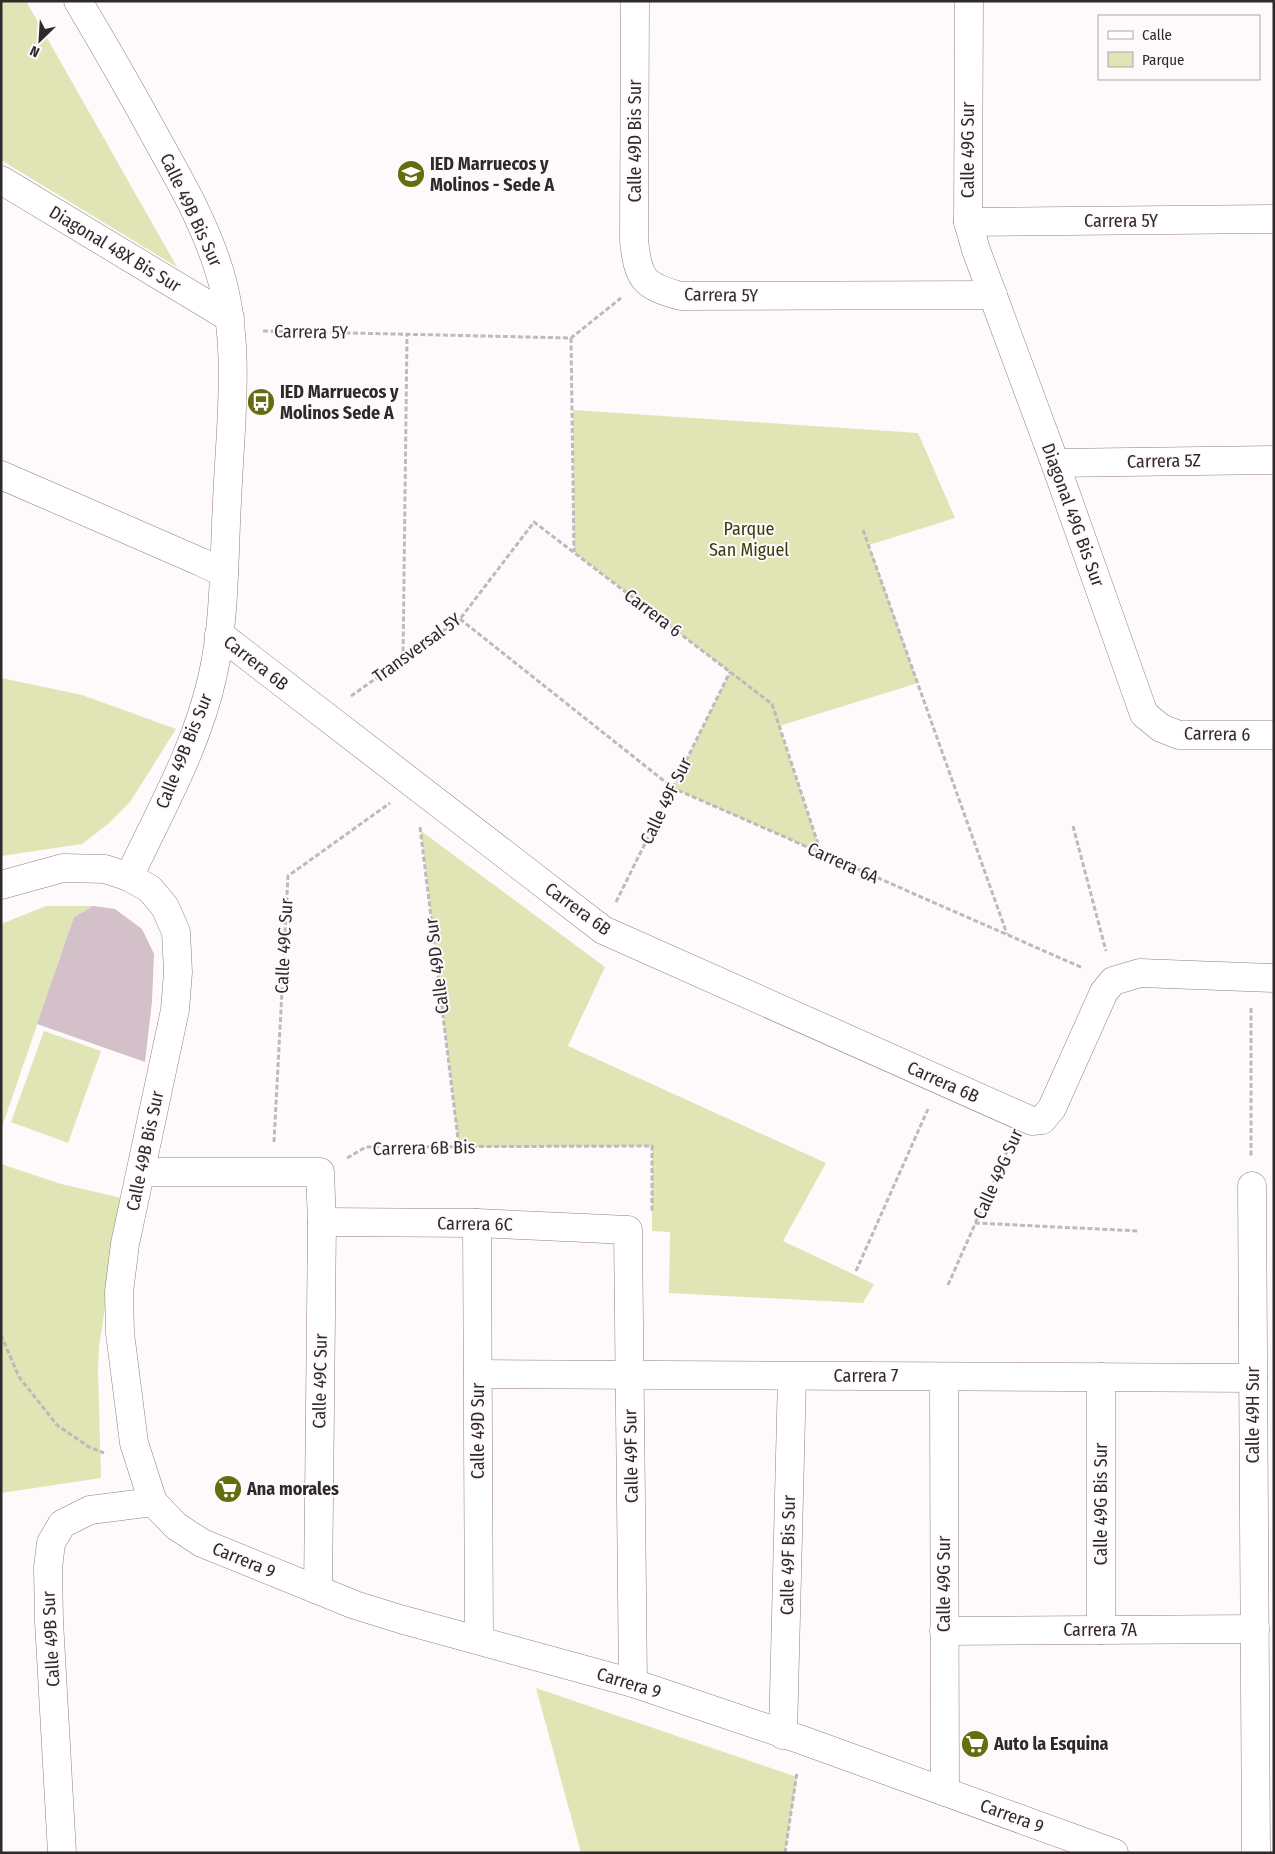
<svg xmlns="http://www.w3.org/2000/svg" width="1275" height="1854" font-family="'Fira Sans Condensed',sans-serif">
	<rect width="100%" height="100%" fill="#fefafc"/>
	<g fill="#dfe5b4">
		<polygon points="1,1 26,1 177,267 1,160"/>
		<polygon points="573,410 918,433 955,518 869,545 918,683 779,726 821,853 673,788 730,672 574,552"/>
		<polygon points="1,678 82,695 176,729 130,802 108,824 82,844 1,856"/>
		<polygon points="421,831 605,967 568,1046 826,1163 783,1241 874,1284 863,1303 669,1293 670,1232 652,1231 652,1146 459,1147"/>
		<polygon points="46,906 93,906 74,917 1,1130 1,924"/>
		<polygon points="44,1031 101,1051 68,1143 11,1122"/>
		<polygon points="1,1164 61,1184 122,1198 99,1347 98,1370 101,1478 1,1493"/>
		<polygon points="536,1688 797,1777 785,1853 581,1853"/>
	</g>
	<polygon fill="#d3c0c8" points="93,906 115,909 142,929 154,954 152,1001 145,1062 37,1024 74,917"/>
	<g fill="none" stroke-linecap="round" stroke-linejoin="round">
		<defs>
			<g id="minor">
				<polyline points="1,180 230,318"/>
				<polyline points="968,222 1274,219"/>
				<polyline points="1,475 201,562 224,573"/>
				<polyline points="219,634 603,930 1032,1121 1042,1120 1052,1108 1104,992 1113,981 1140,973 1274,978"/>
				<polyline points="141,1172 320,1172 322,1222 318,1590"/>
				<polyline points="1252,1186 1256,1853"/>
				<polyline points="322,1222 477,1223 628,1230 633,1683"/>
				<polyline points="477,1223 479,1640"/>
				<polyline points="478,1374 1253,1378"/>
				<polyline points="944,1377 945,1792"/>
				<polyline points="1101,1377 1101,1630"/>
				<polyline points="944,1631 1255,1629"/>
				<polyline points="783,1735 792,1376"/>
				<polyline points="62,1853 49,1621 48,1568 51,1543 62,1524 90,1510 153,1502"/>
			</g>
			<g id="tertiary">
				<path d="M78,1C106,48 133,95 159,143C182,184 205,225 219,270C242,343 230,426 227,502C224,557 225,621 213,674C198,745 160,811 129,877"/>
				<path d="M635,1L634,240C638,279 643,286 681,296L993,295"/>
				<polyline points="969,1 968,222 976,250 1055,463 1144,714 1161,728 1179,735 1274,735"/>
				<polyline points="1055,463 1274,460"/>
				<polyline points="1,885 63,868 105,869 129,877 150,889 165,907 176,932 178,972 175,1010 125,1244 119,1292 120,1333 134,1443 153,1502 176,1526 202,1543 355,1605 400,1619 633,1683 802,1740 1114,1853"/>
			</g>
		</defs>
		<use href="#minor" stroke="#8f7e86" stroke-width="29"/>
		<use href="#tertiary" stroke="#8f7e86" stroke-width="29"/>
		<g stroke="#beb9bc" stroke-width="3" stroke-dasharray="5 2.5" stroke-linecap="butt">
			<polyline points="263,331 571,338 621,298"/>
			<polyline points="571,338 574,552"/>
			<polyline points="863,530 1007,934"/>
			<polyline points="460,619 673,788 1083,968"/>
			<polyline points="403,659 407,334"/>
			<polyline points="351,696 460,619 534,522 772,704 821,853"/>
			<polyline points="1073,826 1106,951"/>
			<polyline points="420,827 459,1147"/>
			<polyline points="616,902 730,672"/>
			<polyline points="1251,1008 1251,1157"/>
			<polyline points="274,1142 288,876 390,803"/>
			<polyline points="347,1158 366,1147 652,1146 652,1212"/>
			<polyline points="975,1223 1139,1231"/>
			<polyline points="856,1271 928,1109"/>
			<polyline points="948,1285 1010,1145"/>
			<polyline points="1,1335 19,1377 57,1425 89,1447 104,1453"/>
			<polyline points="785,1853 797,1772"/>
		</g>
		<use href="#minor" stroke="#fff" stroke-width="28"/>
		<use href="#tertiary" stroke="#fff" stroke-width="28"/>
	</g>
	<defs>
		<symbol id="school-disc" viewBox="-11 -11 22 22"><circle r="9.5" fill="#666c10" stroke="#fefafc"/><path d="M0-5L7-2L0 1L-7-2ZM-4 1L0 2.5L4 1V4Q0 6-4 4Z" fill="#fff"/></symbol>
		<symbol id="bus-disc" viewBox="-11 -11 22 22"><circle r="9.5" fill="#666c10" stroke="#fefafc"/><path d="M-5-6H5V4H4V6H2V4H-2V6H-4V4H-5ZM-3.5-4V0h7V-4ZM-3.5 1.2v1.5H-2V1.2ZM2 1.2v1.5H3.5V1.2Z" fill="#fff"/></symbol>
		<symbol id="supermarket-disc" viewBox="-11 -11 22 22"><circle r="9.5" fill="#666c10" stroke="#fefafc"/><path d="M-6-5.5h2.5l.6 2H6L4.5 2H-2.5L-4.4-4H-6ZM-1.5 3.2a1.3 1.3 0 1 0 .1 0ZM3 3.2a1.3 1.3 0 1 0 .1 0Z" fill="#fff"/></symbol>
	</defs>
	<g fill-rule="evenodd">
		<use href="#school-disc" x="395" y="158" width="32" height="32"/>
		<use href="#bus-disc" x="245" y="386" width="32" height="32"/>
		<use href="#supermarket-disc" x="212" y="1473" width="32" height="32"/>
		<use href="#supermarket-disc" x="959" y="1728" width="32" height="32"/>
	</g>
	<g text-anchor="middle" stroke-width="4" stroke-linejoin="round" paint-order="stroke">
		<g font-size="18" fill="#30292c" stroke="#fefafc">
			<text transform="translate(635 141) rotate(-90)" y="6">Calle 49D Bis Sur</text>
			<text transform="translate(968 150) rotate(-90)" y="6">Calle 49G Sur</text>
			<text transform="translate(191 210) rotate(65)" y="6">Calle 49B Bis Sur</text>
			<text x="1121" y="227">Carrera 5Y</text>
			<text transform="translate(115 249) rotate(31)" y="6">Diagonal 48X Bis Sur</text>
			<text transform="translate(721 295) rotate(1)" y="6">Carrera 5Y</text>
			<text transform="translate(311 332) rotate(1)" y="6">Carrera 5Y</text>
			<text transform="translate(1164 461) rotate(-1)" y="6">Carrera 5Z</text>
			<text transform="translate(1073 515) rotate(70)" y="6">Diagonal 49G Bis Sur</text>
			<text transform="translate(653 613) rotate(37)" y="6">Carrera 6</text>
			<text transform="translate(417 648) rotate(-36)" y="6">Transversal 5Y</text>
			<text transform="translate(256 663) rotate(38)" y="6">Carrera 6B</text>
			<text transform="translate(1217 734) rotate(1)" y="6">Carrera 6</text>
			<text transform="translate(184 751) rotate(-68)" y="6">Calle 49B Bis Sur</text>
			<text transform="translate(666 801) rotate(-64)" y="6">Calle 49F Sur</text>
			<text transform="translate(843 863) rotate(24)" y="6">Carrera 6A</text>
			<text transform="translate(578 909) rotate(36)" y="6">Carrera 6B</text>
			<text transform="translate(284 946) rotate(-87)" y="6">Calle 49C Sur</text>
			<text transform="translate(437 966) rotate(-97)" y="6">Calle 49D Sur</text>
			<text transform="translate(943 1082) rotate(24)" y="6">Carrera 6B</text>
			<text transform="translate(424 1148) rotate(-1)" y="6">Carrera 6B Bis</text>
			<text transform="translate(145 1151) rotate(-78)" y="6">Calle 49B Bis Sur</text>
			<text transform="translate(998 1174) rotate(-66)" y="6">Calle 49G Sur</text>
			<text transform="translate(475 1224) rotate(1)" y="6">Carrera 6C</text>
			<text x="866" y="1382">Carrera 7</text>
			<text transform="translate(320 1381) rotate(-89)" y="6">Calle 49C Sur</text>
			<text transform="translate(1253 1415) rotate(-90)" y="6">Calle 49H Sur</text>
			<text transform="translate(478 1431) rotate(-90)" y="6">Calle 49D Sur</text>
			<text transform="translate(631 1456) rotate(-91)" y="6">Calle 49F Sur</text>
			<text transform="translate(1101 1504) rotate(-90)" y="6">Calle 49G Bis Sur</text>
			<text transform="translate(788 1555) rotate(-89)" y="6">Calle 49F Bis Sur</text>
			<text transform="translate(244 1560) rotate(22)" y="6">Carrera 9</text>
			<text transform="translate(944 1584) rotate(-90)" y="6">Calle 49G Sur</text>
			<text x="1100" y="1636">Carrera 7A</text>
			<text transform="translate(51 1639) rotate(-93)" y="6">Calle 49B Sur</text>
			<text transform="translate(629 1683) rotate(17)" y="6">Carrera 9</text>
			<text transform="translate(1012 1816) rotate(20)" y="6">Carrera 9</text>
		</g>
		<g font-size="18" font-weight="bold" fill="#30292c" stroke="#fefafc" text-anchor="start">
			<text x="430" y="170">IED Marruecos y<tspan x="430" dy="21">Molinos - Sede A</tspan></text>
			<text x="280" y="398">IED Marruecos y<tspan x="280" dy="21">Molinos Sede A</tspan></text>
			<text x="247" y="1495">Ana morales</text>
			<text x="994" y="1750">Auto la Esquina</text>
		</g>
		<g font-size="18" fill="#393d0b" stroke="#fefafc">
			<text x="749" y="535">Parque<tspan x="749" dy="21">San Miguel</tspan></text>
		</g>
	</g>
	<rect width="1275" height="1854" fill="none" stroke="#30292c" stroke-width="5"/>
	<rect x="1098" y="15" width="162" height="65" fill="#fefafc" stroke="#aca6a9"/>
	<rect x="1108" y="31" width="25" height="8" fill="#ffffff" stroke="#aca6a9"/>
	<text x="1142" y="40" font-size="15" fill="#30292c">Calle</text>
	<rect x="1108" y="52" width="25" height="15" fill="#dfe5b4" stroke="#aca6a9"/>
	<text x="1142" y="65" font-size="15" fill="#30292c">Parque</text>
	<g transform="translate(40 40) rotate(205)" stroke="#fefafc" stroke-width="4" paint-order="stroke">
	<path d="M0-4L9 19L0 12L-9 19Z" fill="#30292c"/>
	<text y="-8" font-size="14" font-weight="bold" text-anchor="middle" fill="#30292c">N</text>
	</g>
</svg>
